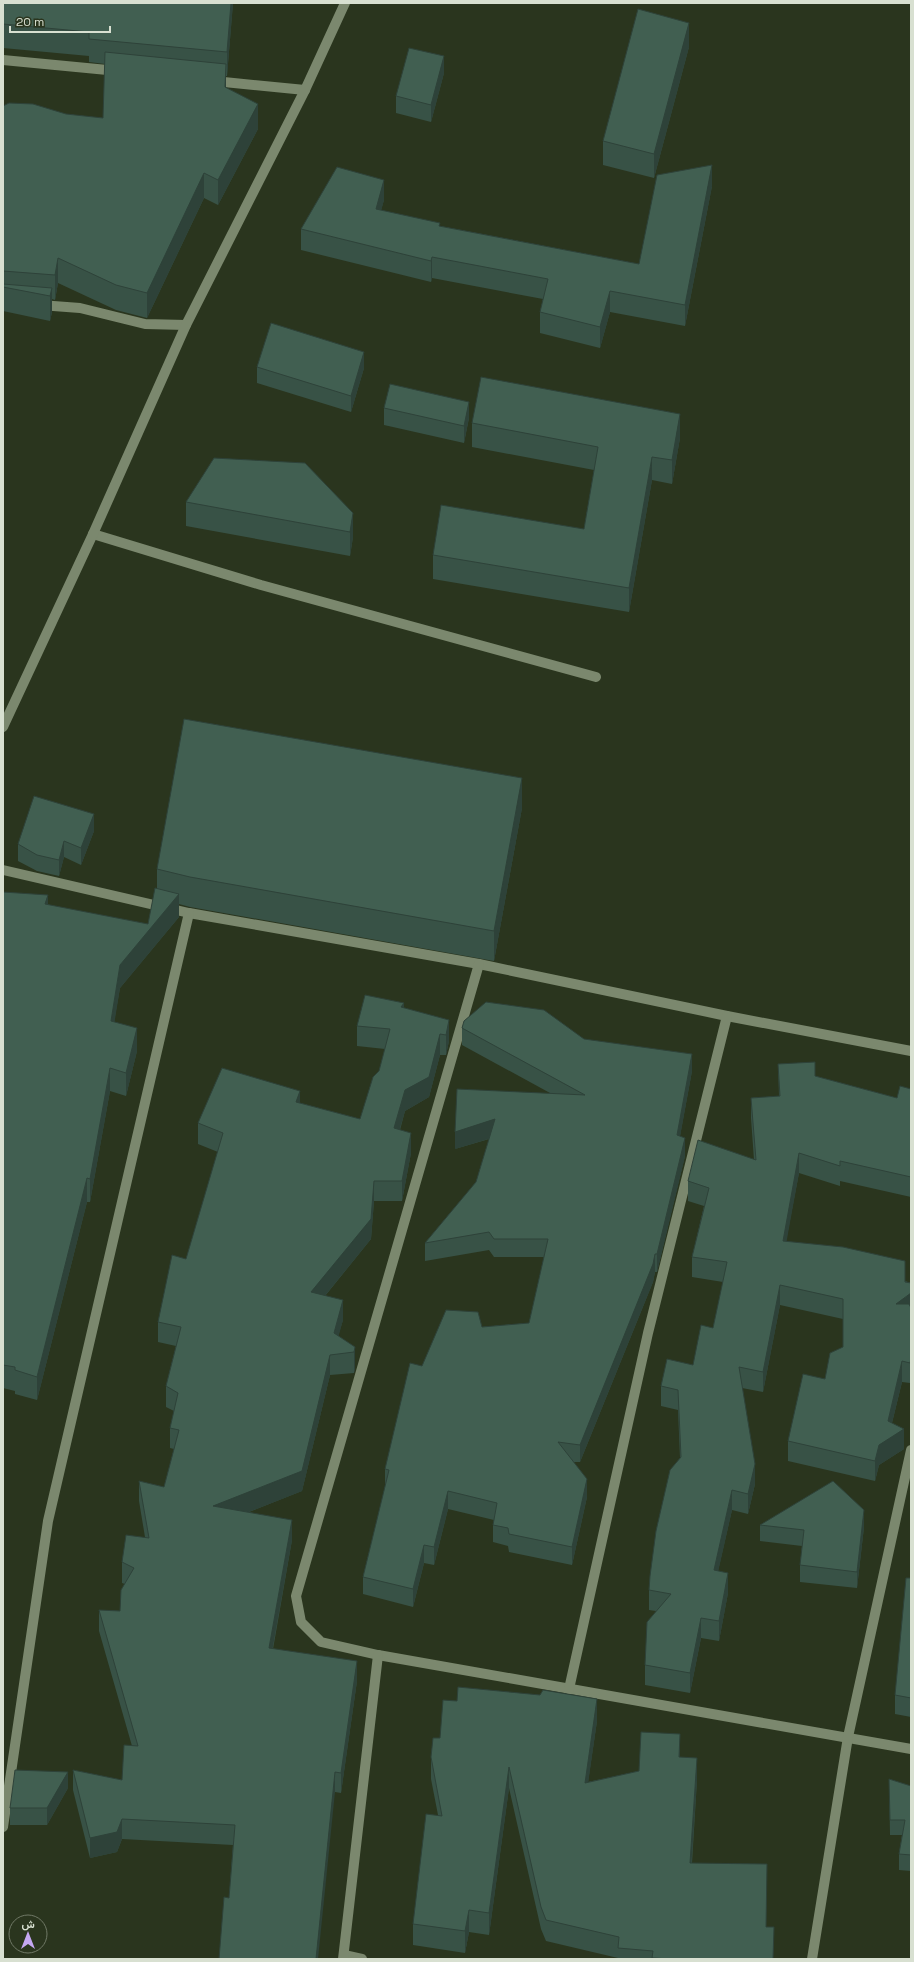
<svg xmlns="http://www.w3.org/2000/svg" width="914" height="1962" font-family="'Space Grotesk',Vazirmatn,sans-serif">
	<rect width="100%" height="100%" fill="#2a351e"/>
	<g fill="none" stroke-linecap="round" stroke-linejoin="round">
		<polyline stroke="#7b886e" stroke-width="10" points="93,534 261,585 596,677"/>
		<g stroke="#7b886e" stroke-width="10">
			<polyline points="3,60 118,71"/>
			<polyline points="214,81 305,90"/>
			<polyline points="40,305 80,308 145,324 186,325"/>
			<polyline points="3,870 189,913 479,964 727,1016 911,1051"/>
			<polyline points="479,964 296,1596 301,1622 321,1642 378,1655 911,1749"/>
			<polyline points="569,1689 648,1333 727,1016"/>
			<polyline points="3,1827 48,1521 189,913"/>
			<polyline points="344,1955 362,1959"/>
			<polyline points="343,1959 378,1655"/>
			<polyline points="812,1959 848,1737 911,1450"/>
		</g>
		<polyline stroke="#7b886e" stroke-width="10" points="3,727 93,534 186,325 305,90 345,3"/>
	</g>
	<g fill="#385246">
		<polygon points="3,3 233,3 227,76 226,76 226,88 258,129 218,205 204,198 147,318 116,310 58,283 55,300 52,299 52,312 50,321 3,311 3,106 66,114 103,118 105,64 89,62 89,56 3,48"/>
		<polygon points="689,47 654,178 603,165 603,141"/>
		<polygon points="444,73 431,122 396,113 396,96"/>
		<polygon points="712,186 685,326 610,312 600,348 540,333 540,312 543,299 432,278 431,282 301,250 301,229 384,200 381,210 440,226 639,264"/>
		<polygon points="257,367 364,368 351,412 257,383"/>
		<polygon points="384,408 469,418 464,443 384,425"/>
		<polygon points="472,423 680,438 672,484 652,480 629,612 433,579 433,555 584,529 594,470 472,447"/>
		<polygon points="305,463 353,537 350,556 186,526 186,502"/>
		<polygon points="522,808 494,961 190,907 179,904 179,917 120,988 114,1022 137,1051 126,1096 110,1091 90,1202 87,1202 37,1400 15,1394 15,1391 3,1388 3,892 48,905 148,924 157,889 157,869"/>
		<polygon points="94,831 81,865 64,857 59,876 37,871 18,861 18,844"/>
		<polygon points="404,1008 449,1020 449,1041 446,1055 440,1055 429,1097 405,1111 400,1130 411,1153 402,1201 374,1201 371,1239 325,1296 343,1320 338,1336 355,1347 355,1368 354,1373 330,1375 302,1491 249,1512 292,1540 273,1649 357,1681 341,1793 335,1792 229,1898 233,1845 122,1839 117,1852 90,1858 73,1790 73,1770 122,1780 132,1746 99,1631 99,1610 120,1611 125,1584 122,1583 122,1562 145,1537 139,1501 139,1481 164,1487 174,1449 170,1448 170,1428 174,1411 166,1407 166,1386 176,1346 158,1342 158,1322 186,1259 218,1152 198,1144 198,1123 300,1103 360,1119 379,1071 385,1049 357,1046 357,1026"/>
		<polygon points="462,1028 584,1039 692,1071 680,1136 685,1156 657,1272 655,1272 653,1282 580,1462 573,1462 587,1497 572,1565 509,1552 508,1546 493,1542 493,1525 494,1520 448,1509 434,1565 424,1563 413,1607 363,1594 363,1577 385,1487 385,1469 422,1366 482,1327 529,1323 544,1257 494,1257 489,1250 425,1261 425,1243 476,1182 489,1139 455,1149 550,1093 462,1045"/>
		<polygon points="778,1064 815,1076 897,1098 911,1089 911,1197 840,1181 840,1186 799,1173 786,1241 911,1283 911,1378 910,1383 902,1382 892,1423 904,1449 879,1465 875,1481 788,1461 788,1441 843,1347 843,1319 780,1305 763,1392 742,1388 755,1484 748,1514 732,1510 718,1571 728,1593 719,1641 701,1638 690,1693 645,1685 645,1665 656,1611 649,1610 649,1590 680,1458 678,1410 661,1406 661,1386 693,1365 713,1328 723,1282 692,1277 692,1257 704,1206 688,1201 688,1181 754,1160 751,1118 751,1098 779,1096"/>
		<polygon points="760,1525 864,1527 857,1588 800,1582 800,1565 802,1546 760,1541"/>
		<polygon points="911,1578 911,1717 895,1714 895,1695"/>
		<polygon points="597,1721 588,1782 639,1771 680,1757 697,1780 692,1863 766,1927 773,1959 618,1959 618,1958 546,1941 541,1929 509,1788 489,1935 469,1932 465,1953 413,1945 413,1924 438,1815 431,1779 431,1757 440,1738"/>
		<polygon points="889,1779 911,1786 911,1871 899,1870 899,1854 902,1835 890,1835"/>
		<polygon points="68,1788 47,1825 10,1825 10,1808"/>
	</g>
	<g fill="#2e4239">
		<polygon points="231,3 233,3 227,76 227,52"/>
		<polygon points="689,23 689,47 654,178 654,154"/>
		<polygon points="444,56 444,73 431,122 431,105"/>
		<polygon points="226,64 226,89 225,87"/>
		<polygon points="258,104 258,129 218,205 218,180"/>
		<polygon points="712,165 712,186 685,326 685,305"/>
		<polygon points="204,173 204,198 147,318 147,293"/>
		<polygon points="384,180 384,200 376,230 376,209"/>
		<polygon points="432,257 432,278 431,282 431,261"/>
		<polygon points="58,258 58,283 55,300 55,275"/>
		<rect x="3" y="271" width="1" height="16"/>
		<polygon points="52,288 52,312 50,321 50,296"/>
		<polygon points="610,291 610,312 600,348 600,327"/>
		<polygon points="364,352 364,368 351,412 351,396"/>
		<polygon points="469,402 469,418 464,443 464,426"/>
		<polygon points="680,414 680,438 672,484 672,460"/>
		<polygon points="652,457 652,480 629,612 629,588"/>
		<polygon points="353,513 353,537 350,556 350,532"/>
		<polygon points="522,778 522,808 494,961 494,931"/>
		<polygon points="94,814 94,831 81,865 81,848"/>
		<polygon points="64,841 64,857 59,876 59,860"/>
		<polygon points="179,894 179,917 120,988 111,1044 111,1021 120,965"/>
		<polygon points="48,895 48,918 45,904"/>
		<polygon points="404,1003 404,1023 401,1007"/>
		<polygon points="449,1020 449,1041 446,1055 446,1035"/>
		<polygon points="137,1028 137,1051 126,1096 126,1073"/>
		<polygon points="440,1034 440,1055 429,1097 405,1111 394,1149 394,1128 405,1090"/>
		<polygon points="692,1054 692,1071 677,1153 677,1135"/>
		<polygon points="110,1068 110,1091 90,1202 90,1179"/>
		<polygon points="300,1091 300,1111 296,1102"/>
		<polygon points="495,1119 495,1137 455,1149 455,1132"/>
		<polygon points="411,1133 411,1153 402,1201 402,1181"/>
		<polygon points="685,1138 685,1156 657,1272 657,1254"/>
		<polygon points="799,1153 799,1173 783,1261 783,1241"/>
		<polygon points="87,1178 87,1202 37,1400 37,1377"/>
		<polygon points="374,1181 374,1201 371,1239 311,1313 311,1292"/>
		<polygon points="655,1254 655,1272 653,1282 580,1462 580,1445"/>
		<polygon points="905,1261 905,1298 911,1293 911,1313 896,1304"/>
		<polygon points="780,1285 780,1305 763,1392 763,1372"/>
		<polygon points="343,1300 343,1320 334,1353 334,1333"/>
		<polygon points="355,1347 355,1368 354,1373 354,1352"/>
		<polygon points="330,1355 330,1375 302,1491 213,1526 213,1506"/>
		<polygon points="911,1358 911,1378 910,1383 910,1363"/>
		<polygon points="902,1361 902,1382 888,1439 904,1429 904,1449 879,1465 875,1481 875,1461 879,1445 888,1421"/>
		<polygon points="755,1464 755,1484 748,1514 748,1494"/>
		<polygon points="587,1479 587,1497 572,1565 572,1547"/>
		<polygon points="732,1490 732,1510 714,1590 714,1570"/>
		<polygon points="448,1491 448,1509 434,1565 434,1547"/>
		<polygon points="864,1510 864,1527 857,1588 857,1572"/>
		<polygon points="292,1520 292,1540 269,1668 269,1648"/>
		<polygon points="424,1545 424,1563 413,1607 413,1589"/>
		<polygon points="728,1573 728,1593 719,1641 719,1621"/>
		<polygon points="701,1618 701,1638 690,1693 690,1673"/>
		<polygon points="357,1661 357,1681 341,1793 341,1773"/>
		<polygon points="597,1699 597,1721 585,1805 585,1783"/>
		<polygon points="680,1734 680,1756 679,1779 679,1757"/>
		<polygon points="697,1758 697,1780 690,1884 690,1863"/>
		<polygon points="509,1767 509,1788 489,1935 489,1913"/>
		<polygon points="68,1772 68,1788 47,1825 47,1808"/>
		<polygon points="335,1772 335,1792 318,1959 316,1959"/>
		<polygon points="122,1819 122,1839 117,1852 90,1858 90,1838"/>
		<polygon points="469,1910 469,1932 465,1953 465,1931"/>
	</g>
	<g fill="#415f51" stroke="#2e4239">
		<polygon points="3,3 231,3 227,52 89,39 89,32 3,24"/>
		<polygon points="638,9 689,23 654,154 603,141"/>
		<polygon points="409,48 444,56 431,105 396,96"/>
		<polygon points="105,52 226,64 225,87 258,104 218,180 204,173 147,293 116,285 58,258 55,275 3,271 3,106 9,103 33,104 66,114 103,118"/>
		<polygon points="712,165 685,305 610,291 600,327 540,312 548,279 432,257 431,261 301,229 337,167 384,180 376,209 440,223 439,226 639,264 657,175"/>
		<polygon points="3,284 52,288 50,296 3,287"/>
		<polygon points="271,323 364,352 351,396 257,367"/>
		<polygon points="481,377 680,414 672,460 652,457 629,588 433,555 441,505 584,529 598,447 472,423"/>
		<polygon points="390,384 469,402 464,426 384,408"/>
		<polygon points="214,458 305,463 353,513 350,532 186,502"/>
		<polygon points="184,719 522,778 494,931 190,877 157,869"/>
		<polygon points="34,796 94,814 81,848 64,841 59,860 37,855 18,844"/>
		<polygon points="155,888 179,894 120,965 111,1021 137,1028 126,1073 110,1068 90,1179 87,1178 37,1377 15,1370 15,1367 3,1365 3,892 48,895 45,904 148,924"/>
		<polygon points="365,995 404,1003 401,1007 449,1020 446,1035 440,1034 429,1077 405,1090 394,1128 411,1133 402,1181 374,1181 371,1219 311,1292 343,1300 334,1333 355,1347 354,1352 330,1355 302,1471 213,1506 292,1520 269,1648 357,1661 341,1773 335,1772 316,1959 219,1959 224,1897 229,1898 235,1825 122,1819 117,1832 90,1838 73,1770 122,1780 124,1745 138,1746 99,1610 120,1611 121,1590 134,1568 122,1562 126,1535 149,1538 139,1481 164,1487 179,1430 170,1428 178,1393 166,1386 181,1327 158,1322 172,1255 186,1259 223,1133 198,1123 222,1068 300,1091 296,1102 360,1119 373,1077 379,1071 390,1029 357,1026"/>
		<polygon points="486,1002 544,1010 584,1039 692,1054 677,1135 685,1138 657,1254 655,1254 653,1264 580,1445 558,1442 587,1479 572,1547 509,1534 508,1528 493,1525 497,1503 448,1491 434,1547 424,1545 413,1589 363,1577 389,1470 385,1469 410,1363 422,1366 446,1310 478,1312 482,1327 529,1323 548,1239 494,1239 489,1232 425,1243 476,1182 495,1119 455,1132 457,1089 585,1095 462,1028 464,1021"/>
		<polygon points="815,1062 815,1076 897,1098 900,1086 911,1089 911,1177 840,1161 840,1166 799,1153 783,1241 843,1247 905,1261 905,1282 911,1283 911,1293 896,1304 909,1304 911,1308 911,1358 910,1363 902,1361 888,1421 904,1429 879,1445 875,1461 788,1441 803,1374 825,1379 830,1353 843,1347 843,1299 780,1285 763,1372 739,1367 755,1464 748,1494 732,1490 714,1570 728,1573 719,1621 701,1618 690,1673 645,1665 647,1622 671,1594 649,1590 650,1576 656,1531 670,1470 681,1457 678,1390 661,1386 667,1359 693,1365 701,1325 713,1328 727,1262 692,1257 709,1188 688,1181 698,1140 756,1160 751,1098 780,1096 778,1064"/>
		<polygon points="833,1481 864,1510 857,1572 800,1565 804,1530 760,1525"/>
		<polygon points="906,1578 911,1578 911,1698 895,1695"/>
		<polygon points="458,1687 540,1695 543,1690 597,1699 585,1783 639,1771 641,1732 680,1734 679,1757 697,1758 690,1863 767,1864 766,1927 774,1927 773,1959 671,1959 652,1958 653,1951 618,1948 619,1937 546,1920 541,1907 509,1767 489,1913 469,1910 465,1931 413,1924 426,1814 442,1816 431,1757 433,1738 440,1738 443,1700 457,1701"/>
		<polygon points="15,1770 68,1772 47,1808 10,1808"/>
		<polygon points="889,1779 911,1786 911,1855 899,1854 905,1820 890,1820"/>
	</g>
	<rect width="914" height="1962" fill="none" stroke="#d8e0d1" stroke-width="8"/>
	<g transform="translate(28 1934)"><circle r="19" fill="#2a351e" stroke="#707966"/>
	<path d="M0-3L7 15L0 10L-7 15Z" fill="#c4a7f1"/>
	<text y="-6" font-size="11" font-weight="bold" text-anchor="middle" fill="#d8e0d1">ش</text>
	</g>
	<path d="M10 26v6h100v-6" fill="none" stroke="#d8e0d1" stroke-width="2"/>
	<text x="16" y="26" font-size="12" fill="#d8e0d1" stroke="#2a351e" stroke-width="3" paint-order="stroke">20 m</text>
</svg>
